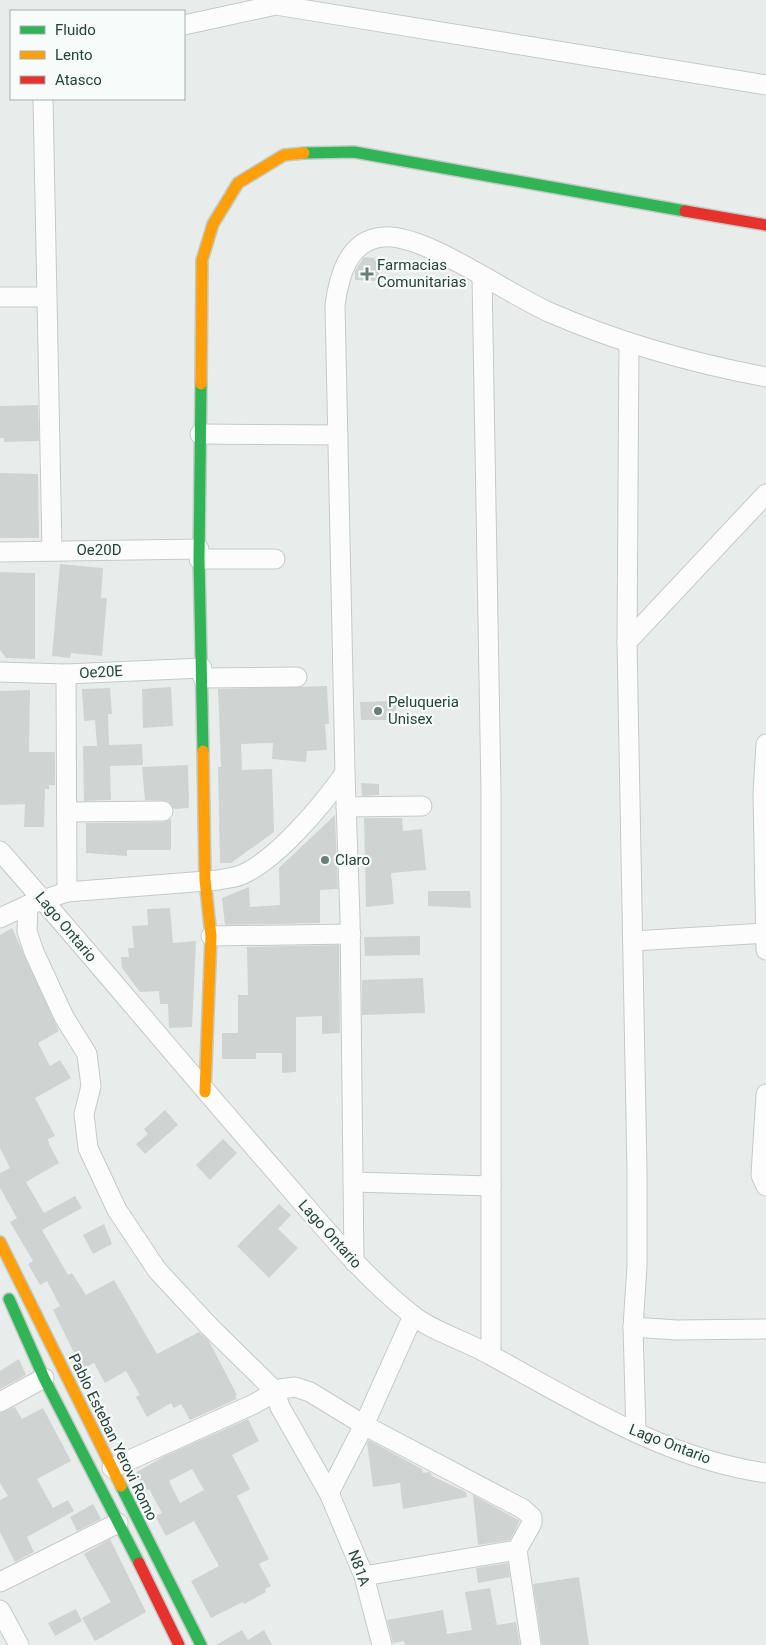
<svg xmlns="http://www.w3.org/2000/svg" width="766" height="1645" font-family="Roboto,sans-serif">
	<rect width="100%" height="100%" fill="#e8edeb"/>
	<g fill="#cfd4d2" fill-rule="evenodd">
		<polygon points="364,257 374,258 379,267 379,281 355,280 355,271"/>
		<polygon points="38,405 39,441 4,442 4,438 0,438 0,406"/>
		<polygon points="0,473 38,474 39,538 0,538"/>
		<polygon points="60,564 103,568 101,598 107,598 102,656 71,653 70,658 52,656"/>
		<polygon points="0,572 35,573 35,659 6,658 0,650"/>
		<polygon points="327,686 329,724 325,724 327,750 307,751 306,762 272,759 273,743 241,744 242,770 272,769 274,832 231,863 220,863 218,767 221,767 218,689"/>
		<polygon points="171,687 173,726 143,728 142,689"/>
		<polygon points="110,688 112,714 108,714 109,745 142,744 143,765 110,766 111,800 84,801 83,746 97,746 95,720 84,721 82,689"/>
		<polygon points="30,690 29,752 55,752 55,785 49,785 49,789 45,789 44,827 24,827 25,804 0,805 0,691"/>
		<polygon points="396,701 396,720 361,720 360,702"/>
		<polygon points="188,765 189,808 174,809 168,801 145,800 142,767"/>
		<polygon points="361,783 379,784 379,795 362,796"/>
		<polygon points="335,815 338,889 320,890 320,923 225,925 222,898 249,887 250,907 280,905 279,868"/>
		<polygon points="364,818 402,818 403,831 422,829 426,870 391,873 394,904 366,907"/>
		<polygon points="171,819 171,850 127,850 127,856 86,853 86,823 163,822"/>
		<polygon points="428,891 470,891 471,908 428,906"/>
		<polygon points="170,908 173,943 196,941 192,1027 169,1028 168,1004 160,1004 159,991 140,992 122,968 121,957 129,957 128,948 134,948 132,926 148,925 147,909"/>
		<polygon points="12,928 59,1031 38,1043 50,1066 60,1060 71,1078 35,1098 55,1136 48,1139 49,1144 59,1163 26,1182 44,1213 75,1196 82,1208 42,1230 68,1275 72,1273 86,1295 114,1280 157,1354 199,1332 209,1341 237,1395 235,1396 237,1399 190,1420 181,1404 174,1408 171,1403 147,1417 136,1397 140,1395 126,1371 105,1383 94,1363 82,1369 53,1310 60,1306 47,1281 40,1285 28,1264 33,1261 10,1222 17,1218 0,1188 0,1173 10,1168 0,1148 0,935"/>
		<polygon points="420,936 420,955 365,956 364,937"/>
		<polygon points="339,945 340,1033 322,1034 322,1016 296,1017 296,1072 282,1073 282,1053 256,1053 256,1059 222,1059 222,1033 238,1033 238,995 248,995 247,947"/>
		<polygon points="423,978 425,1013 362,1015 362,980"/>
		<polygon points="165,1110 178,1125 145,1154 136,1144 148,1134 144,1129"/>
		<polygon points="223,1139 237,1153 210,1180 196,1165"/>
		<polygon points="279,1204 291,1215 278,1229 298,1248 269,1278 237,1246"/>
		<polygon points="104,1224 112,1244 93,1254 83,1235"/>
		<polygon points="19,1359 26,1375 0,1389 0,1371"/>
		<polygon points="15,1407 22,1419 43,1408 71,1461 37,1479 53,1508 68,1500 74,1511 27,1537 34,1552 15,1562 0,1532 0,1500 8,1496 0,1483 0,1413"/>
		<path d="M248,1419L259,1441L232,1455L250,1489L237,1496L269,1559L259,1564L271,1586L265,1589L266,1592L244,1604L243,1602L211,1618L191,1581L219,1566L194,1521L166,1536L155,1516L162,1513L149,1489L145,1491L135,1473L165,1456ZM192,1469L204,1490L180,1503L169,1481Z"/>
		<polygon points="369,1440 422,1469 423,1473 430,1472 432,1476 466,1492 467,1497 403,1509 400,1483 373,1487 367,1443"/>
		<polygon points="473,1495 520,1521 510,1540 478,1545"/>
		<polygon points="93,1504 101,1519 77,1531 70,1517"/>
		<polygon points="110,1539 146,1612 95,1641 82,1618 111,1602 84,1554"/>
		<polygon points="508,1563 510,1577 478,1583 476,1568"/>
		<polygon points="579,1577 589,1645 542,1645 533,1584"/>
		<polygon points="490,1588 497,1625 516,1622 520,1645 405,1645 404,1641 393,1643 387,1620 443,1610 447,1634 472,1630 465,1592"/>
		<polygon points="76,1609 82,1621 55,1636 48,1623"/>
		<polygon points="242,1630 248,1640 264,1630 272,1645 216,1645"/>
	</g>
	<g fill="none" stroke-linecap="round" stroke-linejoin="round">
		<defs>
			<g id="street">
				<polyline points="184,25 276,5 766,85"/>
				<polyline points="43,99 52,550"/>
				<polyline points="482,276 491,793 491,1355"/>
				<polyline points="0,297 47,297"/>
				<polyline points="629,344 627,642 637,1171 637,1266 633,1327 636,1432"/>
				<polyline points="200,434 338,435"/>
				<polyline points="0,552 199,549"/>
				<polyline points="199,559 275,559"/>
				<polyline points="627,642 766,494"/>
				<polyline points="0,672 66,674 202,668"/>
				<polyline points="66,674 67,892"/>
				<polyline points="203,678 297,677"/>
				<polyline points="766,744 763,793 766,950"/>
				<polyline points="345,773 350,918 354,1262"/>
				<polyline points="346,807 422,806"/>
				<polyline points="67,812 163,811"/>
				<path d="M0,851C91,954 178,1060 268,1163C314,1215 357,1271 411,1314C431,1331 469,1342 492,1356C580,1404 666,1459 766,1473"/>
				<polyline points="28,905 27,931 34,952 64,1017 87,1054 91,1086 84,1114 88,1148 117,1210 157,1270 209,1326 275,1391 280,1407 329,1493 364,1576 382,1645"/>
				<path d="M0,918L28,905L67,892L218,880C226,878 234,878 241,875C277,860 323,804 345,773L335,305C339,276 348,240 383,237C425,233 510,296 551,313C620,343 692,363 766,377"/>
				<polyline points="211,936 351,934"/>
				<polyline points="633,941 766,933"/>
				<polyline points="766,1094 761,1175 766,1186"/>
				<polyline points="353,1182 491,1186"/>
				<polyline points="633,1327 676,1330 766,1329"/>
				<polyline points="0,1402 44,1378"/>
				<polyline points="112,1468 254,1404 280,1389 295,1387 310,1392 364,1425 523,1509 532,1517 532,1523 517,1550 364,1576"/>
				<polyline points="329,1493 364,1425 413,1316"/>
				<polyline points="517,1550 531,1645"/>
				<polyline points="0,1582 118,1523"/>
				<polyline points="0,1610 19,1645"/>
			</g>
			<g id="fast">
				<polyline points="304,153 354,152 685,211"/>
				<polyline points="201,384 199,559 203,751"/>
				<polyline points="9,1299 44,1378 139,1563"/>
				<polyline points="121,1486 201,1645"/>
			</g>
			<g id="slow">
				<polyline points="201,384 202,260 213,224 238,183 284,155 304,153"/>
				<polyline points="203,751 205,880 211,936 205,1092"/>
				<polyline points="0,1242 121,1486"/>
			</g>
			<g id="jam">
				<polyline points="685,211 766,225"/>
				<polyline points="139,1563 179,1645"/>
			</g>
		</defs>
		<use href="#street" stroke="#c5cac8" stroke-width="21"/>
		<use href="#fast" stroke="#c3cbc8" stroke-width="14"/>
		<use href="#slow" stroke="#c3cbc8" stroke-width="14"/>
		<use href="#jam" stroke="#c3cbc8" stroke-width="14"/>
		<use href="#street" stroke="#fcfcfc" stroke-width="19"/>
		<use href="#fast" stroke="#30b455" stroke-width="11"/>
		<use href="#slow" stroke="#ff9f0a" stroke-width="11"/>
		<use href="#jam" stroke="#e5322d" stroke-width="11"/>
	</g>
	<g fill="#697e78" stroke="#f7fbf9" stroke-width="2">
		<path d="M364.5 266.5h5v5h5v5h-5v5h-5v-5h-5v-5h5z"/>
		<circle cx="378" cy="711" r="5"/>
		<circle cx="325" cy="860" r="5"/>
	</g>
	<g text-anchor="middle" stroke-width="4.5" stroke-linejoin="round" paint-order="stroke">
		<g font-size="15" fill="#24423a" stroke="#f7fbf9" text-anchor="start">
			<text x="377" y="270">Farmacias<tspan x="377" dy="17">Comunitarias</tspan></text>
			<text x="388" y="707">Peluqueria<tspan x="388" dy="17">Unisex</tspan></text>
			<text x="335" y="865">Claro</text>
		</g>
		<g font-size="15" fill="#24423a" stroke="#f7fbf9">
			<text x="99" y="555">Oe20D</text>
			<text transform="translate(101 672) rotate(-3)" y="5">Oe20E</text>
			<text transform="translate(66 927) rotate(50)" y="5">Lago Ontario</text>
			<text transform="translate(330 1234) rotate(48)" y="5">Lago Ontario</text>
			<text transform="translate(113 1437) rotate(64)" y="5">Pablo Esteban Yerovi Romo</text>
			<text transform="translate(670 1444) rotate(21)" y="5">Lago Ontario</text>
			<text transform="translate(359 1568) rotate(70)" y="5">N81A</text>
		</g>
	</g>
	<rect x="10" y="10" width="175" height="90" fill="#f7fbf9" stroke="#a3b1ad"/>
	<rect x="20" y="26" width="25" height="8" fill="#30b455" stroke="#a3b1ad"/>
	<text x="55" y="35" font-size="15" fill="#24423a">Fluido</text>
	<rect x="20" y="51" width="25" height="8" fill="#ff9f0a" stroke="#a3b1ad"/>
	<text x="55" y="60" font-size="15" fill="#24423a">Lento</text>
	<rect x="20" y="76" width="25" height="8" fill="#e5322d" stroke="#a3b1ad"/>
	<text x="55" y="85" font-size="15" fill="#24423a">Atasco</text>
</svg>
